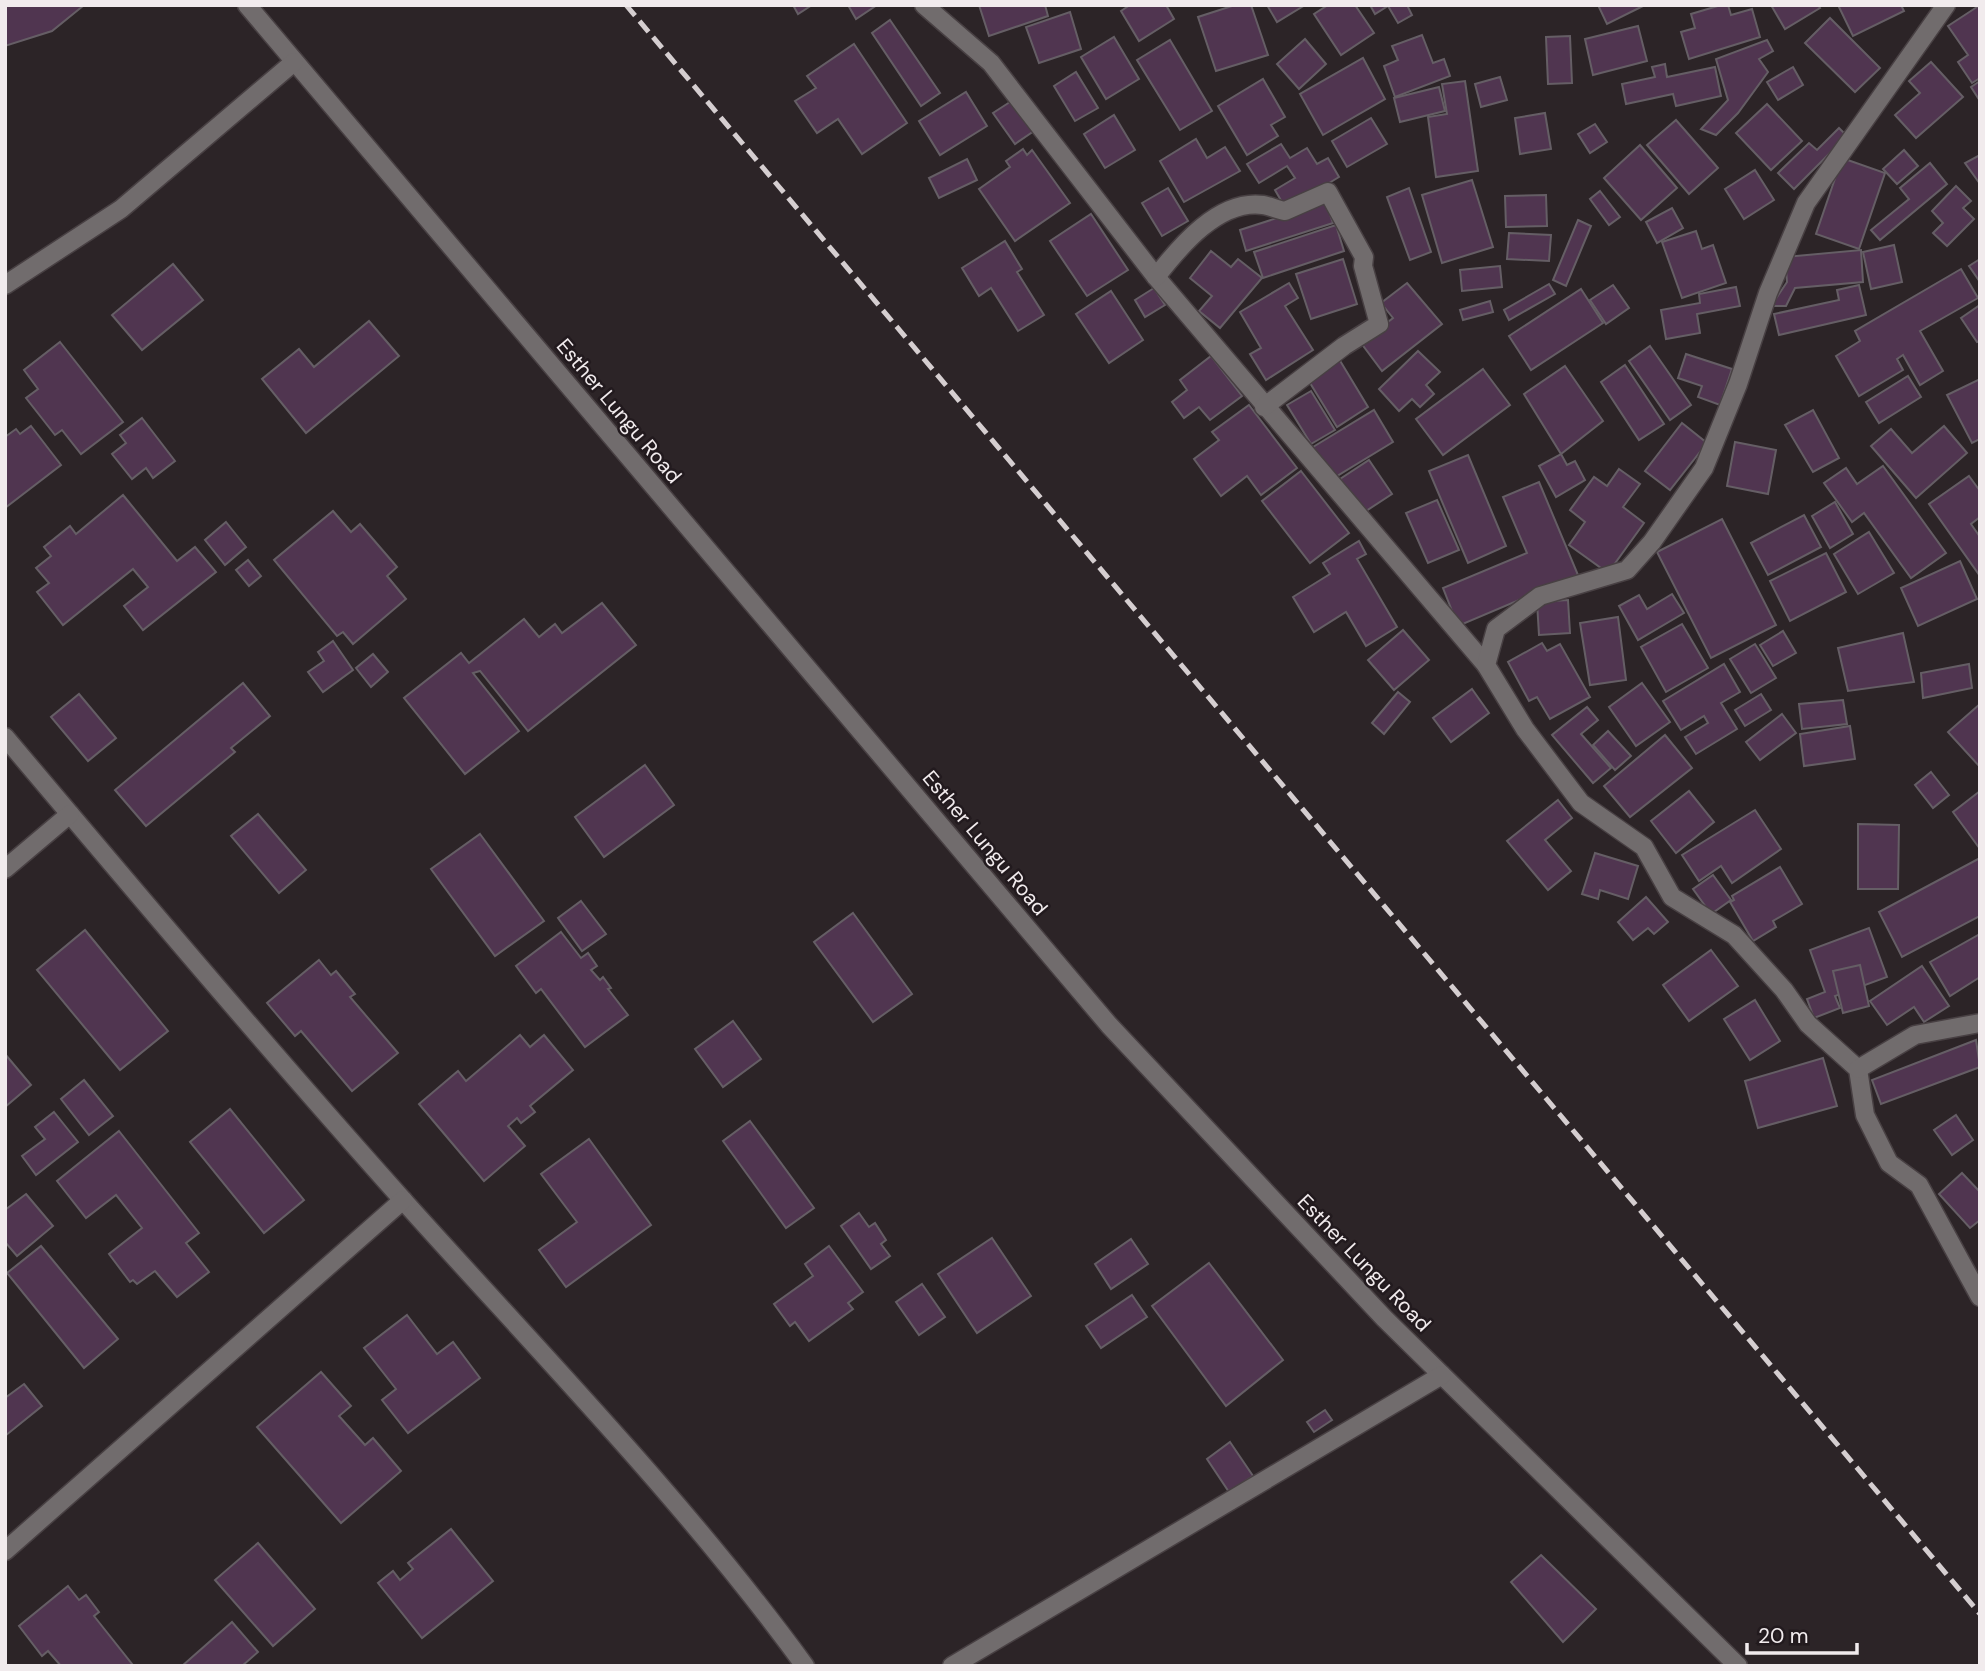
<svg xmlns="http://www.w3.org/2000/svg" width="1985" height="1671" font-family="'DM Sans',sans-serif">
	<rect width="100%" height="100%" fill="#2c2427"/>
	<g fill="#503550" stroke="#655e65" stroke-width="2">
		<polygon points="5,5 82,5 83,6 52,31 5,46"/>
		<polygon points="793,5 812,5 798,14"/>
		<polygon points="848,5 877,5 856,19"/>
		<polygon points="979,5 1045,5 1048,16 989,36"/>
		<polygon points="1130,5 1166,5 1174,19 1139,41 1121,11"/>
		<polygon points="1235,5 1251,5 1268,55 1216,71 1198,17"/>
		<polygon points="1267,5 1305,5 1277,22"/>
		<polygon points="1328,5 1355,5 1374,33 1341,55 1314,14"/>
		<polygon points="1370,5 1407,5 1412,15 1398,23 1388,6 1375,14"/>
		<polygon points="1598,5 1645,5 1607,24"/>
		<polygon points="1721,5 1728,5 1731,15 1752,9 1760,37 1689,59 1681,32 1695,28 1691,14"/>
		<polygon points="1771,5 1818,5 1820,8 1785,29"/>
		<polygon points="1838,5 1901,5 1904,11 1853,36"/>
		<polygon points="1980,5 1980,78 1972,83 1958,62 1968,55 1948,26"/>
		<polygon points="1070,12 1081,49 1039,63 1026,27"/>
		<polygon points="1830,18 1880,68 1855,92 1805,43"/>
		<polygon points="890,20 940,93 921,106 872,33"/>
		<polygon points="1638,26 1647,61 1593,75 1585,39"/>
		<polygon points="1422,35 1433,63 1444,59 1450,76 1395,97 1384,66 1398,60 1392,46"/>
		<polygon points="1570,36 1572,83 1548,84 1546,37"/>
		<polygon points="1114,37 1139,79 1106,99 1081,57"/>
		<polygon points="1305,39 1326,64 1299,89 1277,64"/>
		<polygon points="1170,40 1212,111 1180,130 1137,60"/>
		<polygon points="1767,40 1773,51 1759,59 1768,72 1738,113 1716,135 1701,129 1728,100 1716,59"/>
		<polygon points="854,44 907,123 862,154 838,119 817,133 795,101 816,88 807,76"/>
		<polygon points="1363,58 1385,99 1323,135 1300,94"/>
		<polygon points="1931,62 1963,97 1916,138 1895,115 1920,93 1909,81"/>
		<polygon points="1665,64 1667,77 1715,67 1721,96 1676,106 1673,94 1626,104 1622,84 1655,77 1652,67"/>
		<polygon points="1793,67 1803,85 1778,100 1767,82"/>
		<polygon points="1076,72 1098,108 1075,121 1054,86"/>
		<polygon points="1500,77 1507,100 1481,107 1475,84"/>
		<polygon points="1263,79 1285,117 1271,125 1278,136 1247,155 1218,106"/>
		<polygon points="1465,81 1478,171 1436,177 1428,117 1447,114 1442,84"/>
		<polygon points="1980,81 1980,101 1971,87"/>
		<polygon points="1439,87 1445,111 1400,122 1394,98"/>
		<polygon points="966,92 987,126 940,155 919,121"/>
		<polygon points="1013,100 1034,131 1015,144 993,113"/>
		<polygon points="1767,104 1802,141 1771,170 1736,133"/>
		<polygon points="1545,113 1551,149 1520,154 1515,118"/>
		<polygon points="1114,115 1135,150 1105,168 1084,134"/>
		<polygon points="1371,118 1387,144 1347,167 1332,141"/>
		<polygon points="1676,120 1718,168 1689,194 1647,145"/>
		<polygon points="1595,124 1607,142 1590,153 1578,134"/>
		<polygon points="1839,128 1847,136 1794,189 1778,173 1809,143 1817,150"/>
		<polygon points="1196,139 1207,158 1225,147 1240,171 1184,202 1160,161"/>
		<polygon points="1281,144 1290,158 1307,148 1317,164 1328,158 1339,177 1286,209 1275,190 1295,178 1287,166 1259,183 1247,164"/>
		<polygon points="1640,145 1677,188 1641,220 1604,178"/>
		<polygon points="1023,149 1027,155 1032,150 1070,203 1015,241 979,189 1010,167 1006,161"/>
		<polygon points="1904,150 1918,166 1897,184 1883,169"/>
		<polygon points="1980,155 1980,184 1965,163"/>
		<polygon points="1842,158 1885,173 1859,249 1816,234"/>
		<polygon points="967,159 977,180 939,198 929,178"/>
		<polygon points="1930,163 1947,184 1880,240 1871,230 1909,199 1900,188"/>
		<polygon points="1755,170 1774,200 1744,219 1725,189"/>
		<polygon points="1472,180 1493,247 1442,263 1422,195"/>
		<polygon points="1956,186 1971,201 1963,208 1974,219 1947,246 1933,233 1943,223 1932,211"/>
		<polygon points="1168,188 1188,221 1162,236 1142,203"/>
		<polygon points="1409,188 1431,252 1410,260 1387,197"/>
		<polygon points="1600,191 1620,217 1609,225 1590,199"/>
		<polygon points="1546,195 1547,226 1506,227 1505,196"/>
		<polygon points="1326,202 1333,223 1246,251 1240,230"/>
		<polygon points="1672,208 1683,228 1657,243 1646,222"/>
		<polygon points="1091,214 1128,270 1087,296 1050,241"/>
		<polygon points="1578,220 1591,226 1566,286 1553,280"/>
		<polygon points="1336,225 1344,251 1263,278 1254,252"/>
		<polygon points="1696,231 1702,249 1713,245 1726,283 1682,298 1662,242"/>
		<polygon points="1509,233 1551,235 1549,261 1507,259"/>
		<polygon points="1005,241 1022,269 1017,272 1044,315 1018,331 991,288 979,296 962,268"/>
		<polygon points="1894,245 1902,282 1871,289 1863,252"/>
		<polygon points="1861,250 1863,282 1795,288 1786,306 1771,306 1787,282 1785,257"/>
		<polygon points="1211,251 1231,267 1238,259 1262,278 1220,328 1199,311 1212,296 1190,278"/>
		<polygon points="1343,259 1357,304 1311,319 1296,274"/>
		<polygon points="1980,259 1980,282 1969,266"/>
		<polygon points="173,264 203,300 142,350 112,315"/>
		<polygon points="1500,266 1502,287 1462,291 1460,270"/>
		<polygon points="1961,269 1978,298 1920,331 1943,371 1920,385 1903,355 1897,359 1903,370 1859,396 1836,356 1860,341 1855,331"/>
		<polygon points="1289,283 1298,298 1285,306 1313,350 1266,380 1250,354 1261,348 1240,312"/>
		<polygon points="1407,283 1442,324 1382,371 1361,343 1393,318 1381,303"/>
		<polygon points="1549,284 1555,294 1509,320 1504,310"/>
		<polygon points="1613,285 1629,308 1606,324 1590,300"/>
		<polygon points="1859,285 1866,315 1779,335 1774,314 1839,300 1837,290"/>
		<polygon points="1736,287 1740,306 1697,314 1700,333 1666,339 1661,310 1700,303 1699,294"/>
		<polygon points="1154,288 1165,305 1145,317 1135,300"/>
		<polygon points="1581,289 1603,323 1531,370 1509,336"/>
		<polygon points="1111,291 1143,340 1109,363 1076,314"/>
		<polygon points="1490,301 1493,312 1463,320 1460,310"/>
		<polygon points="1980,305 1980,341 1977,342 1961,318"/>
		<polygon points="369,321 399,356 306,433 262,379 299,349 314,367"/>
		<polygon points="60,342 123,422 81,454 62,430 55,435 26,398 38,389 24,370"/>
		<polygon points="1650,346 1691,405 1670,420 1629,361"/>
		<polygon points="1418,351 1440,372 1426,385 1434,394 1420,407 1412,399 1399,411 1379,389"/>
		<polygon points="1686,354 1732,369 1720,405 1698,397 1702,386 1678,378"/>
		<polygon points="1211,356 1242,396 1210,420 1199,407 1184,418 1172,402 1187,390 1180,380"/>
		<polygon points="1339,359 1368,407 1337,427 1307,378"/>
		<polygon points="1625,365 1664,424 1639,440 1601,382"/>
		<polygon points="1565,366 1603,421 1561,454 1524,394"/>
		<polygon points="1483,369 1510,405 1443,455 1416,419"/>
		<polygon points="1908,376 1921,397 1879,423 1866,402"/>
		<polygon points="1980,379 1980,439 1972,443 1947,395"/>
		<polygon points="1311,391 1335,430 1311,444 1287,405"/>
		<polygon points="1249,405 1297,468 1261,495 1247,476 1221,496 1194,459 1219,440 1212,432"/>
		<polygon points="1374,410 1393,442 1332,479 1313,447"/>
		<polygon points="1813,410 1839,458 1813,472 1785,425"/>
		<polygon points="142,418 175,461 153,478 146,468 132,479 112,454 126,443 120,435"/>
		<polygon points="1682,423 1707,443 1670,490 1645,471"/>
		<polygon points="31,426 61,465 5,508 5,437 16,429 20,434"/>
		<polygon points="1944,426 1967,453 1916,498 1871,446 1891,429 1912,453"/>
		<polygon points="1735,442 1776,450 1768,494 1727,486"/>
		<polygon points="1561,454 1567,465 1575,461 1585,480 1556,497 1539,466"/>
		<polygon points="1468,455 1506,546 1468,563 1429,471"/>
		<polygon points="1369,460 1392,494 1363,513 1340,479"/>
		<polygon points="1883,466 1946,553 1911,578 1864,513 1852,522 1824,483 1846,468 1857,484"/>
		<polygon points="1619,469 1640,484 1623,507 1644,523 1608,573 1569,545 1585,522 1570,510 1594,477 1607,486"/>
		<polygon points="1301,471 1349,533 1310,563 1262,501"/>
		<polygon points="1969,476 1980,491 1980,517 1971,524 1980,537 1980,576 1929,504"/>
		<polygon points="1539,482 1578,575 1458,626 1443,588 1527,553 1503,497"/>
		<polygon points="123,495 177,561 195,547 216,572 143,630 124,606 148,587 133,569 63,625 37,592 49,583 36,568 51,556 44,547 70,526 76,534"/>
		<polygon points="1437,500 1459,550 1428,563 1406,513"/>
		<polygon points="1835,502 1853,534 1830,548 1812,516"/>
		<polygon points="333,511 351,532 360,524 397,567 387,576 406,599 353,644 343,632 337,636 274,560"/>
		<polygon points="1804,515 1821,547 1768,575 1751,543"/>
		<polygon points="1722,519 1776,625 1711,658 1657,552"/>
		<polygon points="226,522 246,547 225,565 205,540"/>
		<polygon points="1869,532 1894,573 1858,594 1834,554"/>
		<polygon points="1359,541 1366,554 1357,559 1397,627 1366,646 1346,612 1314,632 1293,597 1330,574 1323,563"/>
		<polygon points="1826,553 1846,592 1790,621 1770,581"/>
		<polygon points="248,560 261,576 249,586 236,570"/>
		<polygon points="1960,561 1977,599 1918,626 1901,588"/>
		<polygon points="1672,594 1684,613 1638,640 1619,606 1639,595 1647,609"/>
		<polygon points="1568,600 1570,633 1539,635 1537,602"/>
		<polygon points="602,603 636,645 528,731 480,671 473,673 519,731 465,774 404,698 461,653 469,663 524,619 539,637 555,624 562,633"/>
		<polygon points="1618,617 1626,680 1590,685 1580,623"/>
		<polygon points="1682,624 1708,668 1666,692 1641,647"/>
		<polygon points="1403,630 1429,660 1394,690 1368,660"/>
		<polygon points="1783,631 1796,653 1773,666 1760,645"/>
		<polygon points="1903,633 1914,682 1848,691 1838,648"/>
		<polygon points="333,641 353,670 323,692 308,672 324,661 318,652"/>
		<polygon points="1542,643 1547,651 1560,644 1590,697 1550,719 1537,697 1529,701 1508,662"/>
		<polygon points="1755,644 1776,678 1751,693 1730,659"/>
		<polygon points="373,654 388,672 371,687 356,668"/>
		<polygon points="1724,664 1740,692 1721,703 1737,729 1696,754 1685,737 1708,723 1704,716 1681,730 1663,701"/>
		<polygon points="1969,664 1972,688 1923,698 1921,673"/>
		<polygon points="243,683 270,716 231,748 235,752 146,826 115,790"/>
		<polygon points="1642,683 1670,722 1636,746 1609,707"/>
		<polygon points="1472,689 1489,713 1451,742 1433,718"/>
		<polygon points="1398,692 1410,702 1384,734 1372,723"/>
		<polygon points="79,694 116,738 88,761 51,717"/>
		<polygon points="1761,694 1771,710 1745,726 1735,710"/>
		<polygon points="1843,700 1847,724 1802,729 1799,704"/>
		<polygon points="1980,704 1980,767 1948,732"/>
		<polygon points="1587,707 1598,720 1581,734 1611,768 1593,783 1552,735"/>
		<polygon points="1782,714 1796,733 1760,760 1746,742"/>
		<polygon points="1850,726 1855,759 1804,766 1800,734"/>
		<polygon points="1608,731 1631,756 1615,770 1593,745"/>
		<polygon points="1665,735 1692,768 1630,817 1604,786"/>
		<polygon points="645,765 674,805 604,857 575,817"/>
		<polygon points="1931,772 1949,795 1933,808 1915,785"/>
		<polygon points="1689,791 1714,822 1676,853 1651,821"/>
		<polygon points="1980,791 1980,849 1953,812"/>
		<polygon points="1558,800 1572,818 1545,840 1571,871 1548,890 1507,841"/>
		<polygon points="1755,810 1781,849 1732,883 1721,866 1699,881 1682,855"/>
		<polygon points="258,814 306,870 279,893 231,836"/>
		<polygon points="1858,824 1899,825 1898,889 1858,889"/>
		<polygon points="480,834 544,921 495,956 431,869"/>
		<polygon points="1595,853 1638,866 1628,899 1600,890 1598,899 1582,894"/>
		<polygon points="1980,858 1980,916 1902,957 1879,912"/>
		<polygon points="1780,867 1802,904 1773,921 1776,927 1753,941 1730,902 1734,900 1732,896"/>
		<polygon points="1713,875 1731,900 1711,914 1693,889"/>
		<polygon points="1646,897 1668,922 1654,934 1648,928 1633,940 1618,922"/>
		<polygon points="581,901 606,934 582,951 558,918"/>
		<polygon points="853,913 912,994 873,1022 814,942"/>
		<polygon points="1869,928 1887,977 1835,996 1840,1008 1814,1018 1807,999 1825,992 1810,950"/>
		<polygon points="85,930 168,1031 120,1070 37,970"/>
		<polygon points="561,932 581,958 588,953 597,966 591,970 600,980 603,977 611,988 608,989 628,1015 585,1047 541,989 536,993 516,966"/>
		<polygon points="1980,934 1980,977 1950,996 1930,962"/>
		<polygon points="1711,950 1738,986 1689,1021 1663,985"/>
		<polygon points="319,960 331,975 336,971 355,994 350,997 398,1053 352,1091 301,1031 295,1036 267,1003"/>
		<polygon points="1860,965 1869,1006 1843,1013 1833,971"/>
		<polygon points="1922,966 1949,1006 1924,1022 1914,1007 1887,1025 1870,1001"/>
		<polygon points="1755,1000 1780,1041 1750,1060 1724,1019"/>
		<polygon points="733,1021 761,1059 723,1087 695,1049"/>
		<polygon points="520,1035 530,1047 544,1035 573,1070 530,1106 535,1112 521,1123 517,1118 508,1126 525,1146 484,1181 419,1104 458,1071 466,1081"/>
		<polygon points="1976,1040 1980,1067 1881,1104 1872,1080"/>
		<polygon points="5,1054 31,1085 5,1107"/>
		<polygon points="1823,1058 1837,1106 1758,1128 1745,1081"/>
		<polygon points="84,1080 113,1116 89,1135 61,1099"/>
		<polygon points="230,1109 304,1200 264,1233 190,1142"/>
		<polygon points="54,1112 78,1142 36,1175 22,1156 45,1139 35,1127"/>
		<polygon points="1956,1115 1973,1140 1952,1155 1934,1130"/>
		<polygon points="750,1121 814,1208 786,1228 723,1141"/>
		<polygon points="119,1131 199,1233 186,1243 209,1272 177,1297 155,1271 137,1284 133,1280 130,1282 109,1254 142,1228 116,1195 86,1218 57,1181"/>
		<polygon points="589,1139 651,1225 566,1287 539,1250 577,1222 541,1174"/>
		<polygon points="1962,1173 1980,1192 1980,1220 1970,1228 1939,1194"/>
		<polygon points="26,1194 53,1226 17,1256 5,1242 5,1210"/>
		<polygon points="859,1213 869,1227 875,1223 886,1240 881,1244 890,1256 871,1269 841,1226"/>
		<polygon points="992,1238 1031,1296 977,1333 938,1274"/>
		<polygon points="1131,1239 1148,1264 1111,1289 1095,1264"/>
		<polygon points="41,1246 118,1339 84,1368 7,1273"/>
		<polygon points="829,1246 863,1292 848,1303 853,1309 809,1341 795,1322 790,1326 774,1304 813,1276 805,1264"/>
		<polygon points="1209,1263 1283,1360 1226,1406 1152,1306"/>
		<polygon points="922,1284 945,1317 919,1335 896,1302"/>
		<polygon points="1132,1295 1147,1317 1101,1348 1086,1326"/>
		<polygon points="407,1315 437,1354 453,1342 480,1378 408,1433 382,1400 396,1389 364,1348"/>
		<polygon points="321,1372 351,1406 339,1416 365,1445 373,1438 401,1471 341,1523 257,1427"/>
		<polygon points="24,1384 42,1406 5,1436 5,1398"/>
		<polygon points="1325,1410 1332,1420 1314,1432 1307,1422"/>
		<polygon points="1230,1442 1253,1476 1229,1492 1207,1459"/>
		<polygon points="451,1529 493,1581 422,1638 378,1583 393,1571 400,1580 413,1569 408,1563"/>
		<polygon points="258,1543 315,1609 273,1646 215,1580"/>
		<polygon points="1541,1555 1596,1609 1563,1642 1511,1582"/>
		<polygon points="68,1586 79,1600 86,1595 99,1612 94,1616 132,1664 130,1666 61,1666 48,1651 42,1656 19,1626"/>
		<polygon points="232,1622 258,1652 242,1666 182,1666"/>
	</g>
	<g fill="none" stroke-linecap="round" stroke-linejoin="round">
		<defs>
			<g id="minor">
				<polyline points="247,5 1109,1025 1384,1318 1738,1666"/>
				<polyline points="924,5 991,63 1156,277 1486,665"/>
				<polyline points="1946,5 1806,203 1768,293 1738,384 1704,468 1652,542 1627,570 1540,596 1496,629 1486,665 1525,729 1581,803 1644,847 1672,897 1734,935 1784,990 1808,1024 1858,1069 1865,1115 1889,1163 1919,1185 1980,1297"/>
				<path d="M1156,277C1180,246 1219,199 1263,205C1270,206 1278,210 1285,211L1328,192L1364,257L1363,266L1379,324L1344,346L1264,407"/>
				<polyline points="5,285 121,209 294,62"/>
				<path d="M5,737C139,896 273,1055 411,1209C545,1358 687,1504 805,1666"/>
				<polyline points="5,869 70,814"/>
				<polyline points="1858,1069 1915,1035 1980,1023"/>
				<polyline points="5,1551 403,1200"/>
				<polyline points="952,1666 1442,1375"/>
			</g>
		</defs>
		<use href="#minor" stroke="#484043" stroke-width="21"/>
		<use href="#minor" stroke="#716c6d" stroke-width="18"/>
		<polyline stroke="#d5ced0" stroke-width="5" stroke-dasharray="14 7" stroke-linecap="butt" points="626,5 1980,1614"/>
	</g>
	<g text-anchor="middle" stroke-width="5" stroke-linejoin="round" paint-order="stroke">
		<g font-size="21" fill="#f1ebed" stroke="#221a1e">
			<text transform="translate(619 411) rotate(50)" y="7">Esther Lungu Road</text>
			<text transform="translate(985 843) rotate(50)" y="7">Esther Lungu Road</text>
			<text transform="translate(1364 1263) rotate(46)" y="7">Esther Lungu Road</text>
		</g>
	</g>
	<rect width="1985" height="1671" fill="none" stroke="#f1ebed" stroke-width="14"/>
	<path d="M1747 1643v10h110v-10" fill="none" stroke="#f1ebed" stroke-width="3.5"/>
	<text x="1758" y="1643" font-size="21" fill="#f1ebed" stroke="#221a1e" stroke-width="5" paint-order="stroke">20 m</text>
</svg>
